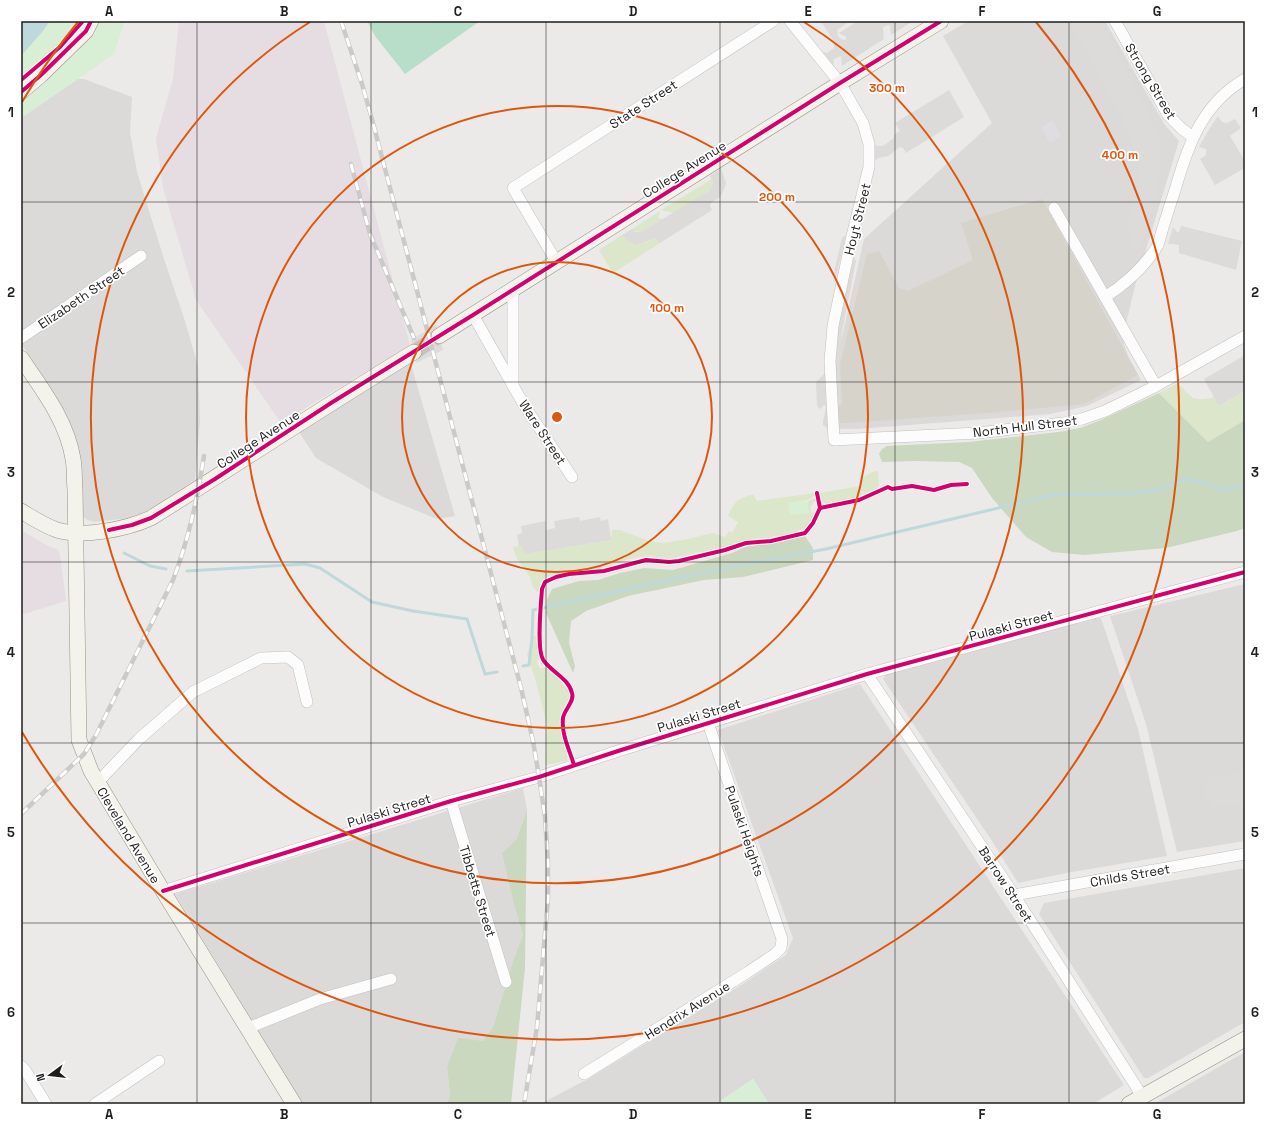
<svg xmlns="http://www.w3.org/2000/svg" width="1266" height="1125" viewBox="0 0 1266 1125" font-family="'Space Grotesk',sans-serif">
	<rect width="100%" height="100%" fill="#eceae8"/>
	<g fill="#dbdad9">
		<path d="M 968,21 L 1105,21 L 1165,125 L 1179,141 L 1135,286 L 1126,324 L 1124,345 L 1128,356 L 1141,380 L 1087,406 L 1050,414 L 858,429 L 828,429 L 823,425 L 823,421 L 864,239 L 992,123 L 943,36 Z"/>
		<path d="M 78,79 L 84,79 L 132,97 L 130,132 L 137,172 L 165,262 L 184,318 L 198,366 L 200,420 L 195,480 L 147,511 L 130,518 L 95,522 L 87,520 L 83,516 L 81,461 L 68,418 L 21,343 L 21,118 Z"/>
		<path d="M 410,361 L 455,516 L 437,519 L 383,497 L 316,458 L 299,432 Z"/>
		<path d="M 1245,584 L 1245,841 L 1177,852 L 1146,724 L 1110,616 Z"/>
		<path d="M 1092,618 L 1101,618 L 1138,729 L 1167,856 L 1066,873 L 1018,883 L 992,841 L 883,679 L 887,673 Z"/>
		<path d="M 860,684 L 1124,1085 L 1093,1104 L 769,1104 L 753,1079 L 716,1104 L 540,1104 L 588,1079 L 738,987 L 786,955 L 793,938 L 718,730 Z"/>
		<path d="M 523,788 L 527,810 L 516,840 L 515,908 L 523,935 L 513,961 L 493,1027 L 483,1041 L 447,1067 L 450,1095 L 447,1104 L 303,1104 L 175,894 Z"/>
		<path d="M 1245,868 L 1245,1022 L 1148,1078 L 1144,1078 L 1039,914 L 1044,903 Z"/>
		<path d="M 1245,1052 L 1245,1104 L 1154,1104 Z"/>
	</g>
	<g fill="#e5dde2">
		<path d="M 179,21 L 324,21 L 410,345 L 281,423 L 196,300 L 163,188 L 156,138 L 173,79 Z"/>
		<path d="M 21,530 L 48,546 L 57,549 L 60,554 L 66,601 L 21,615 Z"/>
	</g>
	<path fill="#d5d3ca" d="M 1042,199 L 1138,375 L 1084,404 L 1001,412 L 845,423 L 826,422 L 867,254 L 879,251 L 899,288 L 908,291 L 973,260 L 961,223 Z"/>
	<g fill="#dce6ca">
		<path d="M 712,179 L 713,183 L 709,191 L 674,213 L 661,210 Z"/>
		<path d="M 660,211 L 658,218 L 663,219 L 641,232 L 633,231 L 632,229 Z"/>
		<path d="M 622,235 L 628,241 L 646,242 L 655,238 L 660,243 L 613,273 L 599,250 Z"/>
		<path d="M 1176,384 C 1184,386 1188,398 1197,399 C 1202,400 1209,398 1214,397 L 1220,406 L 1245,391 L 1245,420 L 1208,442 L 1159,393 Z"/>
		<path d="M 876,471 L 878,471 L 879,487 L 854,499 L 826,504 L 821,501 L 820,493 L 860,486 L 860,479 L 872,472 Z"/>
		<path d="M 814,493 L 814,496 L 807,500 L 789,503 L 808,513 L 807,502 L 814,498 L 815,501 C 811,505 810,507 812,512 L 814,514 L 812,519 L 806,528 L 784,535 L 749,540 L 729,546 L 668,559 L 650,556 L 633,558 L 592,571 L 574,570 L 557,573 L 541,581 L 539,591 L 537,592 L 533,587 L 530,577 L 517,559 L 513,547 L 522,545 L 525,554 L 611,540 L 612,530 L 620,530 L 649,541 L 663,543 L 683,540 L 713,533 L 725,537 L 729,531 L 732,533 L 738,522 L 728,516 C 734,501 738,499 753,494 L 757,501 Z"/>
		<path d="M 534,636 L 538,636 L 539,655 L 537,663 L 540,668 L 547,668 L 560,680 L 570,693 L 570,698 L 565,705 L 560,717 L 560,729 L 567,751 L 567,761 L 545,765 L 547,725 L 535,678 L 527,654 Z"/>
	</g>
	<g fill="#cad8c0">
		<path d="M 1159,393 L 1208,442 L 1245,420 L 1245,528 L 1237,531 L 1166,548 L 1084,555 L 1052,552 L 1026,537 L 992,498 L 972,468 L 959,462 L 914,461 L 882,462 L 879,454 L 882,449 L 887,446 L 969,442 L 1059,432 L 1080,428 L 1101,420 Z"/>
		<path d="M 805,536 L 813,548 L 813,560 L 743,577 L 704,580 L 628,596 L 586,611 L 571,621 L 569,643 L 575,666 L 573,673 L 546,613 L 547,600 L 552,589 L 579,581 L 598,580 L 620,573 L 644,568 L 673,570 L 732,553 L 745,547 Z"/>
		<path d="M 527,810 L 525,968 L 511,1104 L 447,1104 L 450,1095 L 447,1067 L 458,1038 L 483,1041 L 493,1027 L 513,961 L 523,935 L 515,908 L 502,853 L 516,840 Z"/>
	</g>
	<g fill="#d8efd6">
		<path d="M 21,21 L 125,21 L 114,54 L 21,118 Z"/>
		<path d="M 806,500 L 809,513 L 790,515 L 788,503 Z"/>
		<path d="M 753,1079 L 769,1104 L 716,1104 Z"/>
	</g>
	<path fill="#b8deca" d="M 367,21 L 480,21 L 405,74 L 375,36 Z"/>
	<g fill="#dcdbda">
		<path d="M 821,21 L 846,21 L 847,23 L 837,30 L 838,36 L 841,39 L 844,40 L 846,40 L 846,37 L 839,33 L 858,21 L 913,21 L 891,35 L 890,26 L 889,25 L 885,26 L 883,28 L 884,39 L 842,66 L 841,56 L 834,59 L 833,66 L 823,52 L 827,53 L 834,48 L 834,42 Z"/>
		<path d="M 1069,21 L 1100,21 L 1148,111 L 1158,134 L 1161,145 L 1159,177 L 1153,205 L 1140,248 L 1132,245 L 1133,237 L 1125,233 L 1142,176 L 1135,153 L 1121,115 Z"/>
		<path d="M 949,90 L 964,117 L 906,153 L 903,148 L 900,147 L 888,156 L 878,158 L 874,162 L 873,143 L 877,146 L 883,146 L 894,138 L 894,135 L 900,131 L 895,123 Z"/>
		<path d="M 1218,116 L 1222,122 L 1227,123 L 1235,119 L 1241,128 L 1230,136 L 1245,161 L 1245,168 L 1215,185 L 1200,159 L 1206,155 L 1206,149 L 1199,147 L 1208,131 Z"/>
		<path d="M 721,168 L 726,183 L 725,187 L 720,197 L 711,203 L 710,206 L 712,210 L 660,243 L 655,238 L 636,245 L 628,241 L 622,235 L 632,229 L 635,232 L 641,232 L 709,191 L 713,183 L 710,176 Z"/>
		<path d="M 1181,226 L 1242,241 L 1236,270 L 1179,253 L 1179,245 L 1172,244 L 1168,244 L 1173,227 L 1177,232 L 1179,232 Z"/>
		<path d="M 846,235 L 836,277 L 834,272 L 842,238 Z"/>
		<path d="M 854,257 L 856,261 L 842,332 L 840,361 L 842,403 L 838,408 L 836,355 L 838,324 Z"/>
		<path d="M 1245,355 L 1245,391 L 1219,406 L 1204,379 Z"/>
		<path d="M 825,373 L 826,406 L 824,405 L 820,409 L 817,406 L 816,382 Z"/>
		<path d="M 579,517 L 580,521 L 600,517 L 601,521 L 608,519 L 611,540 L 525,554 L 522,546 L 519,546 L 517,535 L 522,533 L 521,526 L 546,521 L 546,530 L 555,528 L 554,521 Z"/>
		<path d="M 1245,772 L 1245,801 L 1211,807 L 1210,800 L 1206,799 L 1205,789 L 1207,787 L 1206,779 Z"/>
	</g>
	<path fill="#dedee2" d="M 1052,120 L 1061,136 L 1050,143 L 1041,128 Z"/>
	<path fill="#bed8dc" d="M 21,21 L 50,21 L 42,32 L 21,56 Z"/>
	<path fill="#dcdcdb" d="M 436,325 L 443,350 L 416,363 L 411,340 Z"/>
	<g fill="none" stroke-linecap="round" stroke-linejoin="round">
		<g stroke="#bed8dc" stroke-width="3">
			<path d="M 124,553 L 150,566 L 166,569"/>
			<path d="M 187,571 L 305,564 L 320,568 L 372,602 L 413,611 L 467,619 L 485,674 L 497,672"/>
			<path d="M 523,666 L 529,665 L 532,638 L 533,610 L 720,569 L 826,549 L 1053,495 L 1135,493 L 1161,489 L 1184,479 L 1203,482 L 1221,490 L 1245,485"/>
		</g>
		<path stroke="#c3c1c0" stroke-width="15" stroke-dasharray="15 8" stroke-linecap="butt" d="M 414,352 L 439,336"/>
		<defs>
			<g id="street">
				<path d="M 790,21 L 840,83 L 863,123 L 869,144 L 869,167 L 852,236 L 833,326 L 830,361 L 834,440 L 978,433 L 1063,423 L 1082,419 L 1105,411 L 1156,386 L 1245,336"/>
				<path d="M 1115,21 L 1168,115 L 1182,129 L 1193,137"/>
				<path d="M 1054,208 L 1156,386"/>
				<path d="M 556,261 L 513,188 L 773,21"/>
				<path d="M 513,289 L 513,386"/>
				<path d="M 1105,297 C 1127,283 1144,268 1158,245 C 1163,227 1169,208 1175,190 C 1188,145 1202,104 1245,79"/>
				<path d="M 473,315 L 524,405 L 572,477"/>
				<path d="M 21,338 L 141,256"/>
				<path d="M 867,674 L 1014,895 L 1137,1088 L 1142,1097"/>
				<path d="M 98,782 L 139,739 L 193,692 L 261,658 L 288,657 L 298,665 L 307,702"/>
				<path d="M 451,801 L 506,982"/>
				<path d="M 163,891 L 451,801 L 539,777 L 618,751 L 867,674 L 1245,572"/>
				<path d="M 1014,895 L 1245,854"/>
				<path d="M 248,1028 L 320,999 L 391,979"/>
				<path d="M 21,1066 L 25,1070 L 46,1104"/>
				<path d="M 584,1074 L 748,972 L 775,954 L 781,948 L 782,939 L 708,723"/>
				<path d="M 95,1104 L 159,1061"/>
			</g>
			<g id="secondary">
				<path d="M 21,92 L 41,75 L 86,31 L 91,21"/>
				<path d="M 439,336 L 840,83 L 941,21"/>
				<path d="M 21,358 C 42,389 67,421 73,459 C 75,469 74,480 75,490 L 79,740 L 91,771 L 163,891 L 294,1104"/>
				<path d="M 21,511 C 33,518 43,525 57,530 C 83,538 127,529 151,518 C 239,463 325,406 414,352"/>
				<path d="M 1129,1104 L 1245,1039"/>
			</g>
		</defs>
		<use href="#street" stroke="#c2c1c0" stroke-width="12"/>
		<use href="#secondary" stroke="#949482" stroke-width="16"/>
		<use href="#street" stroke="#fcfcfc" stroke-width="11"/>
		<use href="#secondary" stroke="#f3f2eb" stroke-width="15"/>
		<defs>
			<g id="rail">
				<path d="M 341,21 L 362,84 L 373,123 L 521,688 L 533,741 L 539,777 L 545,817 L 548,863 L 548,899 L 537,1027 L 524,1104"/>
				<path d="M 351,164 L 370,234 L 414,338"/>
				<path d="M 21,814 L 84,754 L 96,735 L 173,580 C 189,538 197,500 204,456"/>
			</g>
		</defs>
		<use href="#rail" stroke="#cacac9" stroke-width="4.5"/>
		<use href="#rail" stroke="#fff" stroke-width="3" stroke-dasharray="9" stroke-linecap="butt"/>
		<defs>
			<g id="cycleway">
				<path d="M 21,80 L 60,47 L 83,21"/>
				<path d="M 21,92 L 41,75 L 86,31 L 91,21"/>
				<path d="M 820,508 L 859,500 L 888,487 L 892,489 L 912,486 L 934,490 L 951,485 L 967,484"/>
				<path d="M 109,530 L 132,525 L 151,518 L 215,479 L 331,403 L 473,315 L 840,83 L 941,21"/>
				<path d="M 574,765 C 570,751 561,734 563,718 C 564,710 575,701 572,693 C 569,679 552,672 544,661 C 536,652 541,603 542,589 L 545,582 L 556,577 L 569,574 L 604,571 L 646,560 L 669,562 L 679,561 L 725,550 L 746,543 L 771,541 L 805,533 L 813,523 L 820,508 L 817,493"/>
				<path d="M 163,891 L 451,801 L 539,777 L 618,751 L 867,674 L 1245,572"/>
			</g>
		</defs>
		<use href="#cycleway" stroke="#fff" stroke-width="6"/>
		<use href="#cycleway" stroke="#d6006c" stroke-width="4"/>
	</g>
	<path fill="none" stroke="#1e1e1e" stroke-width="1" stroke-opacity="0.55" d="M 197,21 L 197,1104M 371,21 L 371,1104M 546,21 L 546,1104M 720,21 L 720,1104M 895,21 L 895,1104M 1069,21 L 1069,1104M 21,202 L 1245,202M 21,382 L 1245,382M 21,562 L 1245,562M 21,743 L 1245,743M 21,923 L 1245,923"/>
	<g fill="none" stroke="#de560d" stroke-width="2">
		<circle cx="557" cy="417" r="155"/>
		<circle cx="557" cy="417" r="311"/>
		<path d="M804 22A466 466 0 1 1 310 22"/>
		<path d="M22 102A621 621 0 0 1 78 22M1036 22A621 621 0 1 1 22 732"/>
	</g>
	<g text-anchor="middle" stroke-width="3.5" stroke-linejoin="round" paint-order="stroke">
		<g font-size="13" fill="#1e1e1e" stroke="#fff">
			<text transform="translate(1151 81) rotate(59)" y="5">Strong Street</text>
			<text transform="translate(643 104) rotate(-33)" y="5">State Street</text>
			<text transform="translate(684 169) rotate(-32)" y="5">College Avenue</text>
			<text transform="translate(857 219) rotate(-76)" y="5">Hoyt Street</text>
			<text transform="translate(81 297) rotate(-34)" y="5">Elizabeth Street</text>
			<text transform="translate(1025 426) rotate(-7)" y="5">North Hull Street</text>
			<text transform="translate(543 432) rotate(57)" y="5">Ware Street</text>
			<text transform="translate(258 439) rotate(-33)" y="5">College Avenue</text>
			<text transform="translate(1011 625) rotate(-15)" y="5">Pulaski Street</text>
			<text transform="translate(699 715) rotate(-17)" y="5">Pulaski Street</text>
			<text transform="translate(389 810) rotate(-17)" y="5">Pulaski Street</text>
			<text transform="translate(745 831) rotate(71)" y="5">Pulaski Heights</text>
			<text transform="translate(129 835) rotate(59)" y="5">Cleveland Avenue</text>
			<text transform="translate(1130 875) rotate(-10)" y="5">Childs Street</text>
			<text transform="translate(1006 884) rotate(57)" y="5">Barrow Street</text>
			<text transform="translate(478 891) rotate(73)" y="5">Tibbetts Street</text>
			<text transform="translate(687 1010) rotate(-32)" y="5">Hendrix Avenue</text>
		</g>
	</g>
	<circle cx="557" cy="417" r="6" fill="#de560d" stroke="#fff" stroke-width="2"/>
	<g font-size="12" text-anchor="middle" font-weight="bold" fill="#de560d" stroke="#fff" stroke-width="3.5" stroke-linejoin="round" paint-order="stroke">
		<text x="887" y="92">300 m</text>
		<text x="1120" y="159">400 m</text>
		<text x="777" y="201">200 m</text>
		<text x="667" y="312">100 m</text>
	</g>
	<rect width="1266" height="1125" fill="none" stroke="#ffffff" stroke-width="44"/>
	<g transform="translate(50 1075) rotate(255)" stroke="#ffffff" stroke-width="3" paint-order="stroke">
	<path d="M0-3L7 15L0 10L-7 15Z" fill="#1e1e1e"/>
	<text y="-6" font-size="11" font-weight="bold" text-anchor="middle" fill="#1e1e1e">N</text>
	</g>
	<rect x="22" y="22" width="1222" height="1081" fill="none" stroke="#1e1e1e" stroke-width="1.5"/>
	<g font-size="13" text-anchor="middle" font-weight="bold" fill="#1e1e1e">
		<text x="109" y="16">A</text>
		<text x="284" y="16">B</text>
		<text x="458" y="16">C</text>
		<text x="633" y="16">D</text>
		<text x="808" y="16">E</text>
		<text x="982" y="16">F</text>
		<text x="1157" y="16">G</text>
		<text x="11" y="117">1</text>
		<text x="1255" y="117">1</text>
		<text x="11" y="297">2</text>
		<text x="1255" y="297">2</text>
		<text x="11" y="477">3</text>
		<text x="1255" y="477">3</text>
		<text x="11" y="657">4</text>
		<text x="1255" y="657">4</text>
		<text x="11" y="837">5</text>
		<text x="1255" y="837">5</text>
		<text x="11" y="1017">6</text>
		<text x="1255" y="1017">6</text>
		<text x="109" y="1119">A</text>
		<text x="284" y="1119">B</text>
		<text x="458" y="1119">C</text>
		<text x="633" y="1119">D</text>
		<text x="808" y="1119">E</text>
		<text x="982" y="1119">F</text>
		<text x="1157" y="1119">G</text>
	</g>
</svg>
